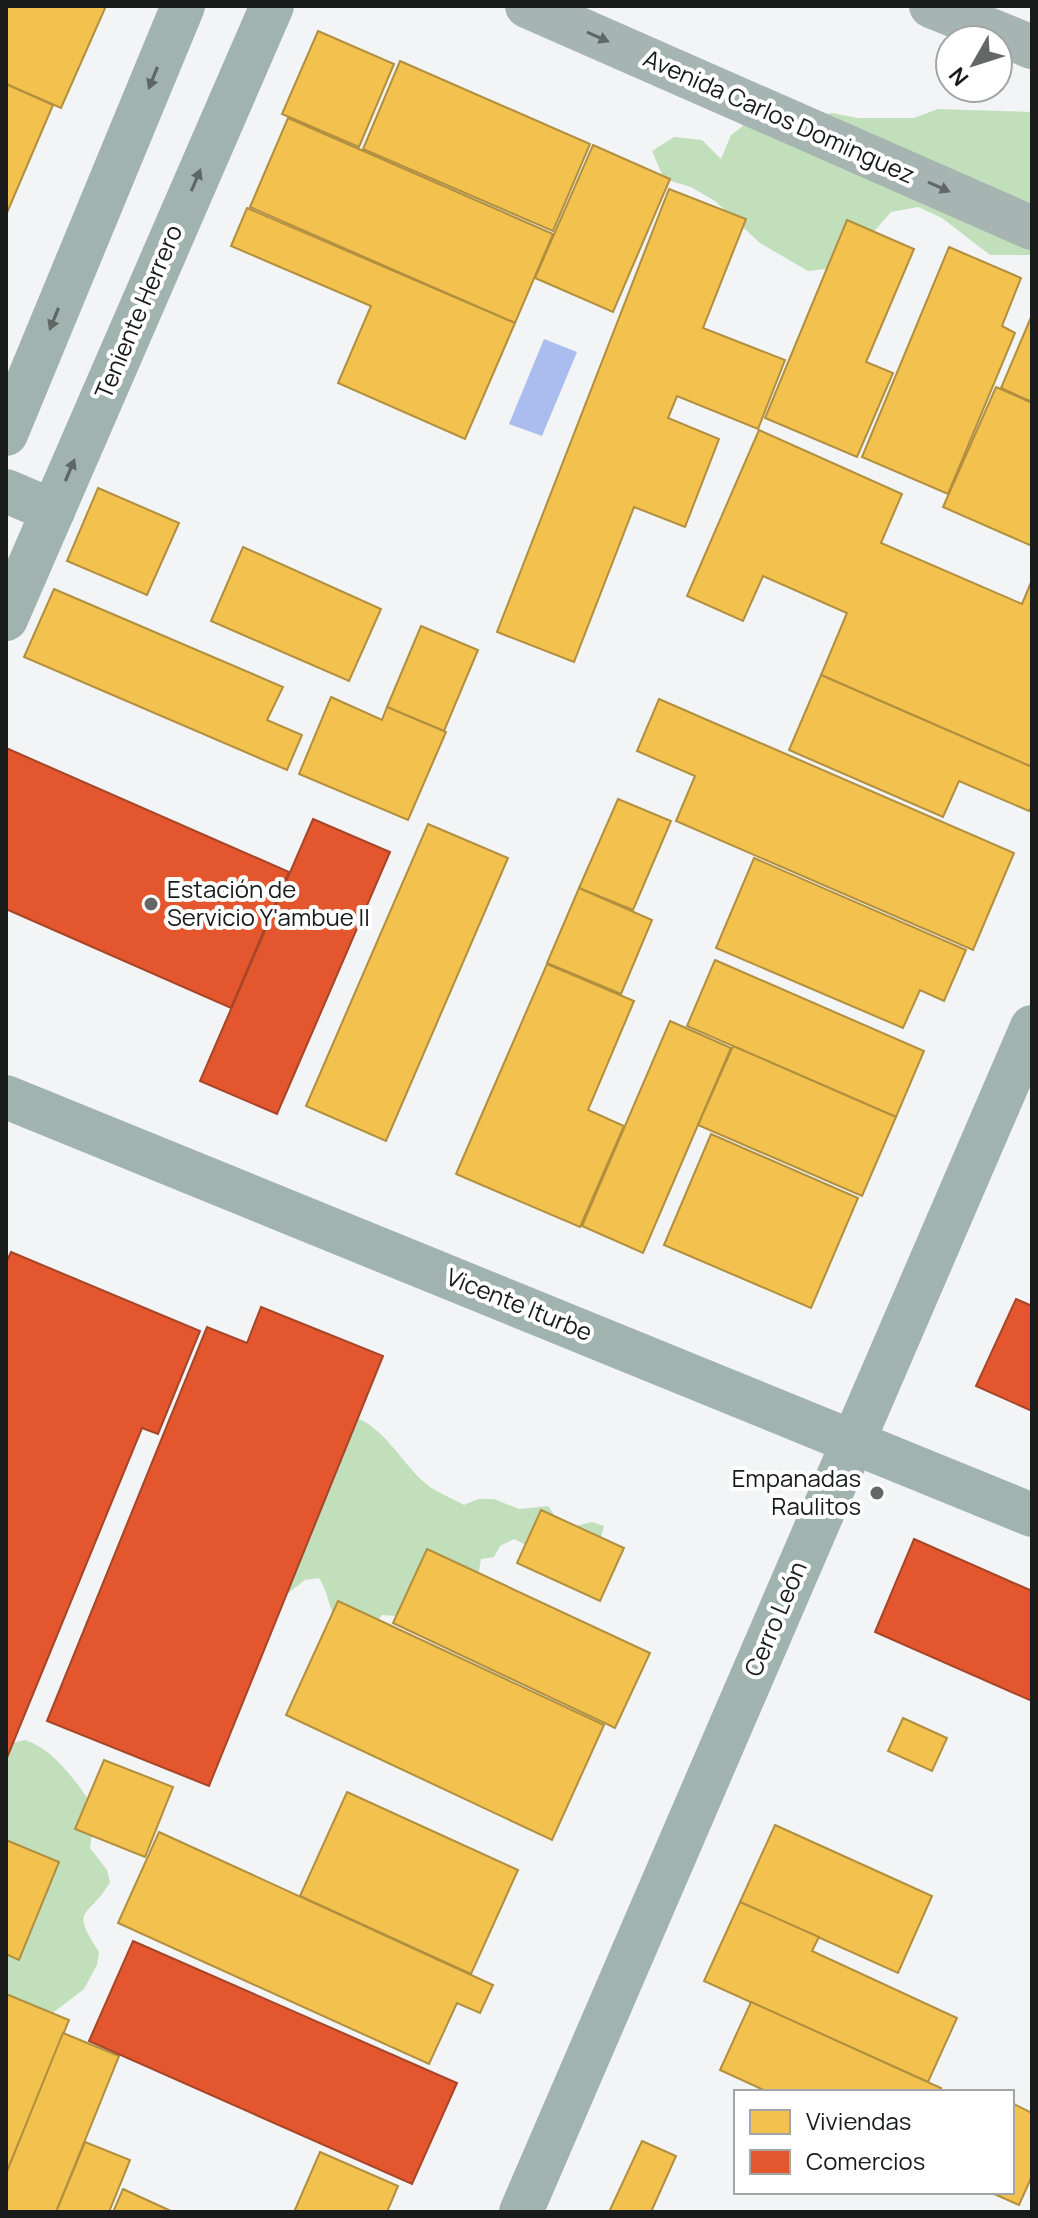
<svg xmlns="http://www.w3.org/2000/svg" width="1038" height="2218" viewBox="0 0 1038 2218" font-family="Manrope,sans-serif">
	<rect width="100%" height="100%" fill="#f2f4f5"/>
	<g fill="#c0dfba">
		<path d="M 938,109 L 1032,112 L 1032,255 L 990,255 L 942,218 L 918,207 L 891,212 L 856,252 L 835,268 L 808,271 L 760,243 L 715,201 L 691,187 L 664,179 L 652,151 L 674,137 L 702,140 L 721,159 L 731,135 L 752,119 L 778,124 L 832,113 L 858,118 L 914,118 Z"/>
		<path d="M 350,1415 C 384,1426 400,1461 425,1483 C 435,1492 452,1498 464,1505 L 479,1499 L 494,1499 L 519,1509 L 548,1506 L 564,1529 L 592,1522 L 604,1526 L 600,1541 L 538,1551 L 514,1539 L 500,1546 L 494,1557 L 481,1559 L 476,1587 L 430,1592 L 396,1616 L 382,1615 L 373,1626 L 334,1616 C 328,1603 327,1590 319,1578 L 305,1580 L 273,1605 Z"/>
		<path d="M 25,1740 C 55,1750 77,1783 95,1809 L 90,1848 L 107,1870 L 110,1882 C 88,1920 69,1906 99,1952 L 97,1965 L 84,1989 L 50,2015 L 6,2017 L 6,1744 Z"/>
	</g>
	<path fill="#abbcef" d="M 544,339 L 577,352 L 542,436 L 509,424 Z"/>
	<g fill="#f2c14e" stroke="#b18f3f" stroke-width="2">
		<path d="M 6,6 L 106,6 L 61,108 L 6,84 Z"/>
		<path d="M 318,31 L 394,64 L 359,147 L 282,114 Z"/>
		<path d="M 400,61 L 590,144 L 553,231 L 363,149 Z"/>
		<path d="M 6,84 L 53,105 L 6,215 Z"/>
		<path d="M 288,118 L 553,234 L 515,323 L 250,207 Z"/>
		<path d="M 593,145 L 670,179 L 613,312 L 535,278 Z"/>
		<path d="M 669,189 L 746,219 L 703,328 L 785,360 L 758,429 L 677,396 L 668,418 L 719,439 L 685,527 L 634,507 L 574,662 L 497,632 Z"/>
		<path d="M 247,208 L 515,323 L 465,439 L 338,383 L 371,306 L 231,246 Z"/>
		<path d="M 847,220 L 914,249 L 866,362 L 893,373 L 857,457 L 765,418 Z"/>
		<path d="M 949,247 L 1021,278 L 1002,326 L 1015,333 L 948,494 L 862,457 Z"/>
		<path d="M 1032,315 L 1032,402 L 1001,388 Z"/>
		<path d="M 996,387 L 1032,403 L 1032,546 L 943,507 Z"/>
		<path d="M 759,430 L 902,494 L 881,543 L 1022,604 L 1032,580 L 1032,767 L 821,675 L 847,613 L 763,576 L 743,621 L 687,596 Z"/>
		<path d="M 98,488 L 179,523 L 147,595 L 67,561 Z"/>
		<path d="M 243,547 L 381,609 L 349,681 L 211,621 Z"/>
		<path d="M 54,589 L 283,687 L 267,720 L 302,735 L 287,770 L 24,657 Z"/>
		<path d="M 421,626 L 478,650 L 444,731 L 387,707 Z"/>
		<path d="M 821,675 L 1032,767 L 1032,805 L 1029,811 L 959,781 L 943,817 L 789,750 Z"/>
		<path d="M 331,697 L 382,720 L 387,707 L 446,732 L 408,820 L 299,774 Z"/>
		<path d="M 659,699 L 1014,853 L 973,950 L 676,821 L 695,776 L 637,751 Z"/>
		<path d="M 618,799 L 671,821 L 633,910 L 579,888 Z"/>
		<path d="M 428,824 L 508,858 L 386,1141 L 306,1106 Z"/>
		<path d="M 754,858 L 966,950 L 944,1001 L 920,990 L 903,1028 L 716,948 Z"/>
		<path d="M 579,888 L 652,920 L 621,994 L 547,963 Z"/>
		<path d="M 715,960 L 924,1051 L 896,1117 L 687,1026 Z"/>
		<path d="M 547,964 L 634,1001 L 588,1110 L 624,1126 L 580,1227 L 456,1174 Z"/>
		<path d="M 670,1021 L 731,1048 L 643,1253 L 582,1226 Z"/>
		<path d="M 733,1046 L 896,1117 L 862,1196 L 698,1125 Z"/>
		<path d="M 711,1134 L 858,1198 L 811,1308 L 664,1245 Z"/>
		<path d="M 541,1510 L 624,1548 L 600,1601 L 517,1563 Z"/>
		<path d="M 427,1549 L 650,1653 L 615,1728 L 393,1623 Z"/>
		<path d="M 338,1601 L 604,1725 L 552,1840 L 286,1715 Z"/>
		<path d="M 903,1718 L 947,1738 L 932,1771 L 888,1751 Z"/>
		<path d="M 104,1760 L 173,1787 L 145,1857 L 75,1829 Z"/>
		<path d="M 347,1792 L 518,1870 L 471,1974 L 300,1896 Z"/>
		<path d="M 775,1825 L 932,1896 L 898,1973 L 740,1902 Z"/>
		<path d="M 159,1832 L 493,1985 L 480,2013 L 457,2003 L 429,2064 L 118,1923 Z"/>
		<path d="M 6,1840 L 59,1862 L 19,1960 L 6,1954 Z"/>
		<path d="M 740,1902 L 819,1937 L 812,1951 L 957,2018 L 928,2082 L 704,1981 Z"/>
		<path d="M 6,1994 L 69,2020 L 6,2174 Z"/>
		<path d="M 751,2002 L 941,2088 L 940,2092 L 768,2092 L 720,2070 Z"/>
		<path d="M 63,2033 L 119,2056 L 56,2212 L 6,2212 L 6,2174 Z"/>
		<path d="M 1012,2103 L 1032,2113 L 1032,2176 L 1019,2205 L 990,2192 L 1012,2192 Z"/>
		<path d="M 642,2141 L 676,2156 L 651,2212 L 609,2212 Z"/>
		<path d="M 85,2142 L 130,2160 L 109,2212 L 56,2212 Z"/>
		<path d="M 320,2152 L 398,2186 L 387,2212 L 294,2212 Z"/>
		<path d="M 123,2189 L 173,2212 L 113,2212 Z"/>
	</g>
	<g fill="#e4572e" stroke="#a74528" stroke-width="2">
		<path d="M 6,748 L 289,872 L 231,1008 L 6,909 Z"/>
		<path d="M 313,819 L 390,852 L 277,1114 L 200,1081 Z"/>
		<path d="M 11,1252 L 200,1331 L 158,1434 L 142,1428 L 6,1760 L 6,1263 Z"/>
		<path d="M 1016,1299 L 1032,1306 L 1032,1411 L 976,1386 Z"/>
		<path d="M 261,1307 L 383,1356 L 209,1786 L 47,1721 L 207,1327 L 247,1343 Z"/>
		<path d="M 914,1539 L 1032,1591 L 1032,1701 L 875,1632 Z"/>
		<path d="M 133,1941 L 457,2083 L 412,2184 L 89,2041 Z"/>
	</g>
	<g fill="none" stroke-linecap="round" stroke-linejoin="round">
		<g stroke="#a1b3ae" stroke-width="44">
			<path d="M 6,434 L 183,6"/>
			<path d="M 6,491 L 53,511"/>
			<path d="M 6,619 L 272,6"/>
			<path d="M 6,1097 L 1032,1515"/>
			<path d="M 521,2212 L 1032,1027"/>
		</g>
		<g stroke="#a6b4b2" stroke-width="44">
			<path d="M 527,6 L 1032,228"/>
			<path d="M 931,6 L 1032,47"/>
		</g>
	</g>
	<defs><path id="oneway-solid" d="M-6-.8H1V-3.2L6.5 0L1 3.2V.8H-6Z" transform="scale(2)"/></defs>
	<g fill="#606866">
		<use href="#oneway-solid" transform="translate(598 37) rotate(24)"/>
		<use href="#oneway-solid" transform="translate(939 187) rotate(24)"/>
	</g>
	<g fill="#5d6764">
		<use href="#oneway-solid" transform="translate(153 78) rotate(112)"/>
		<use href="#oneway-solid" transform="translate(196 180) rotate(-67)"/>
		<use href="#oneway-solid" transform="translate(54 319) rotate(112)"/>
		<use href="#oneway-solid" transform="translate(70 470) rotate(-67)"/>
	</g>
	<g fill="#656767" stroke="#fff" stroke-width="3">
		<circle cx="151" cy="904" r="8"/>
		<circle cx="877" cy="1493" r="8"/>
	</g>
	<g text-anchor="middle" stroke-width="8" stroke-linejoin="round" paint-order="stroke">
		<g font-size="24" fill="#191b1b" stroke="#fff">
			<text transform="translate(779 117) rotate(24)" y="8">Avenida Carlos Dominguez</text>
			<text transform="translate(139 312) rotate(-67)" y="8">Teniente Herrero</text>
			<text transform="translate(519 1305) rotate(22)" y="8">Vicente Iturbe</text>
			<text transform="translate(776 1619) rotate(-67)" y="8">Cerro León</text>
		</g>
		<g font-size="24" fill="#191b1b" stroke="#fff" text-anchor="start">
			<text x="167" y="898">Estación de<tspan x="167" dy="28">Servicio Y'ambue II</tspan></text>
			<text x="861" y="1487" text-anchor="end">Empanadas<tspan x="861" dy="28">Raulitos</tspan></text>
		</g>
	</g>
	<rect width="1038" height="2218" fill="none" stroke="#191b1b" stroke-width="16"/>
	<rect x="734" y="2090" width="280" height="104" fill="#ffffff" stroke="#a3a4a4" stroke-width="2"/>
	<rect x="750" y="2110" width="40" height="24" fill="#f2c14e" stroke="#a3a4a4" stroke-width="2"/>
	<text x="806" y="2130" font-size="24" fill="#191b1b">Viviendas</text>
	<rect x="750" y="2150" width="40" height="24" fill="#e4572e" stroke="#a3a4a4" stroke-width="2"/>
	<text x="806" y="2170" font-size="24" fill="#191b1b">Comercios</text>
	<g transform="translate(974 64) rotate(231)"><circle r="38" fill="#ffffff" stroke="#a3a4a4" stroke-width="2"/>
	<path d="M0-6L14 30L0 20L-14 30Z" fill="#656767"/>
	<text y="-12" font-size="22" font-weight="bold" text-anchor="middle" fill="#191b1b">N</text>
	</g>
</svg>
